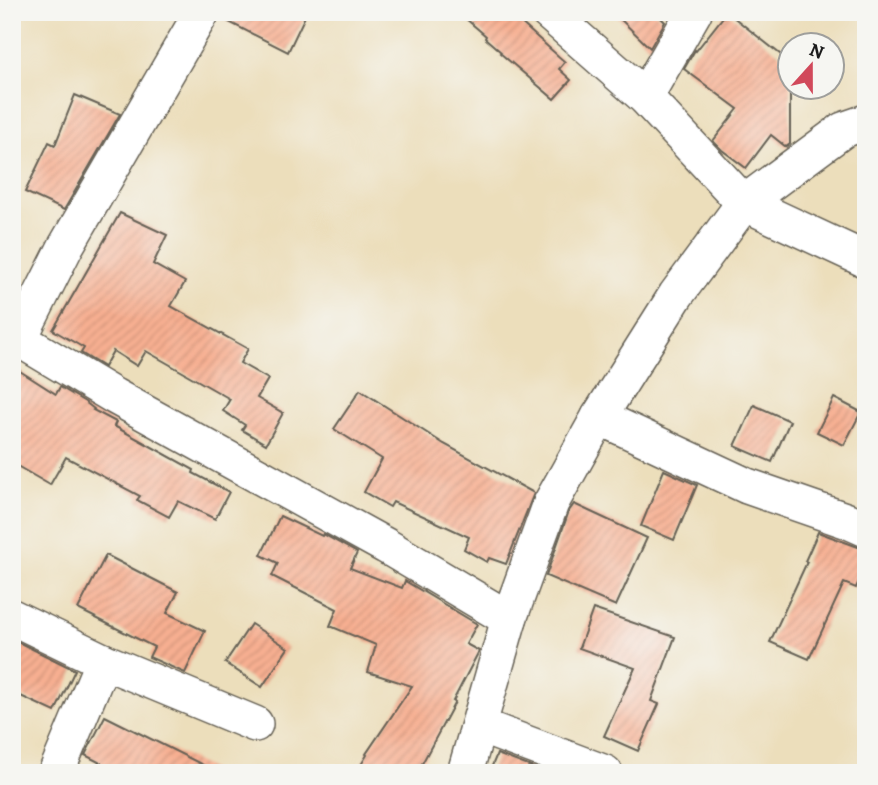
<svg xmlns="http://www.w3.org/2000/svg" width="878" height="785" viewBox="0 0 878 785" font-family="Alegreya,serif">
	<defs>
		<pattern id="building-hatch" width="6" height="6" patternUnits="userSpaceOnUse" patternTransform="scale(1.75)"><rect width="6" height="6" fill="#f7af91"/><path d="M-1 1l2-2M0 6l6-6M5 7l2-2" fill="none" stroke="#d3967c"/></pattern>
	</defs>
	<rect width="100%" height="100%" fill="#f6f6f2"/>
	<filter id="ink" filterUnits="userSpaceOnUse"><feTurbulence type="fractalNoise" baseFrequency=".0143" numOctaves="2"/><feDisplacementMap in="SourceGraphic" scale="14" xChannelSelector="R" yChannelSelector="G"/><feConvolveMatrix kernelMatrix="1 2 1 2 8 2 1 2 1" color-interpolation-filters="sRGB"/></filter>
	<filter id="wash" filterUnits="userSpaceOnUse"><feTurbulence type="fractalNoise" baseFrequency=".00686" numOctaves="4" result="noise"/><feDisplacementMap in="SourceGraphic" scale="28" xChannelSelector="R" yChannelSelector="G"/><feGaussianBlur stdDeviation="1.57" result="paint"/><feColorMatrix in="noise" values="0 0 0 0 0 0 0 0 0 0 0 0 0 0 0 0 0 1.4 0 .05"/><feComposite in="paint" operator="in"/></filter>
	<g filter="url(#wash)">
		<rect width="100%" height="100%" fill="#ecdebb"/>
		<g id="blocks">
			<g fill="url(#building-hatch)">
				<path d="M 222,12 L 307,12 L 288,52 L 221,18 Z"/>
				<path d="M 458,12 L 509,12 L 565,62 L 559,69 L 571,80 L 554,99 L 500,53 L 501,52 L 485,38 L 486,36 Z"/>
				<path d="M 613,12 L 655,12 L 665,22 L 650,48 Z"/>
				<path d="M 727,12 L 790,62 L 790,144 L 786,147 L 771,135 L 746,168 L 722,150 L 713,141 L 738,109 L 684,69 L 695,50 L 696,51 Z"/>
				<path d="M 75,95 L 120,114 L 64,210 L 25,192 L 49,142 L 55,145 Z"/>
				<path d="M 120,213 L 167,235 L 153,264 L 185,282 L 171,306 L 248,349 L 240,363 L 268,379 L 257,398 L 283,413 L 266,444 L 242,430 L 245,425 L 223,411 L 230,399 L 146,351 L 137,366 L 113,351 L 104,367 L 81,353 L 84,348 L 53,330 Z"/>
				<path d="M 12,366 L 56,394 L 60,387 L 85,402 L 94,409 L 93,410 L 116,422 L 114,426 L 194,470 L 193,473 L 229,492 L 215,519 L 178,501 L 169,517 L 137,500 L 140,496 L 66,457 L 50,485 L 12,463 Z"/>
				<path d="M 360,390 L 444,444 L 534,493 L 506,564 L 489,558 L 487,562 L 464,549 L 469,537 L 393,502 L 390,507 L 364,492 L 382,459 L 334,429 Z"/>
				<path d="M 834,398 L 861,412 L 844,445 L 817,432 Z"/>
				<path d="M 754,405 L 790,421 L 772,462 L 735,446 Z"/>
				<path d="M 664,470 L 697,485 L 674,540 L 641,526 Z"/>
				<path d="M 574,504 L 647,538 L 616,606 L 546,576 L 569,511 Z"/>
				<path d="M 280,516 L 322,536 L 323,534 L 357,553 L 350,568 L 402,588 L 405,581 L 477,624 L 466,644 L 479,651 L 478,653 L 453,701 L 455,702 L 417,773 L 356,773 L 367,755 L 366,754 L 412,686 L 368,672 L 376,645 L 330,626 L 337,609 L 272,576 L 278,563 L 261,555 Z"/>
				<path d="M 818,532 L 858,547 L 866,549 L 866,565 L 856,588 L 844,583 L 809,659 L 770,642 L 807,562 L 805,561 Z"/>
				<path d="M 106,555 L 178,592 L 167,613 L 205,631 L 185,673 L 149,657 L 154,647 L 78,609 Z"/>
				<path d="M 593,609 L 675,637 L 651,701 L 659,704 L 638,751 L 604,736 L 635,668 L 579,648 Z"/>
				<path d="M 251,624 L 288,648 L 262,687 L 225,663 Z"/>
				<path d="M 12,639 L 75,670 L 55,712 L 12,692 Z"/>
				<path d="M 105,716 L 219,773 L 120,773 L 85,755 Z"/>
				<path d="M 497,754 L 547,773 L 489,773 Z"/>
			</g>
		</g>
	</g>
	<g filter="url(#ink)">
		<use href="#blocks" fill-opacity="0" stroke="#656054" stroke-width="2"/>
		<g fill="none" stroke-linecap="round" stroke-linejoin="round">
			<defs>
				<g id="minor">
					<path d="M 202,12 L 66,246 L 19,339 L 114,396 L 386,546 L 509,619"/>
					<path d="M 548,12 L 645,97 L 744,203 L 866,260"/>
					<path d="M 645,97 L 694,12"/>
					<path d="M 599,417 L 747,486 L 848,521 L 866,529"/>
					<path d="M 12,617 L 103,661 L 255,724"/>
					<path d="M 480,726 L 605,773"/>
					<path d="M 56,773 L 103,661"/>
					<path d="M 465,773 L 509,619 L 551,503 L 599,417 L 676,295 L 744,203 L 843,130 L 866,122"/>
				</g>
			</defs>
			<use href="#minor" stroke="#656054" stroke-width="38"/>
			<use href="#minor" stroke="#fff" stroke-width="35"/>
		</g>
	</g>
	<rect width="878" height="785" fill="none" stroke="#f6f6f2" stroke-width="42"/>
	<g transform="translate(811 66) rotate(21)"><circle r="33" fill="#f6f6f2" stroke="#9f9f9c" stroke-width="2"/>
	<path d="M0-5L12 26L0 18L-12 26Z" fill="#d1495b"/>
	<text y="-10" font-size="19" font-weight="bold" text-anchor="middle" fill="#1c1c1c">N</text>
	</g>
</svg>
